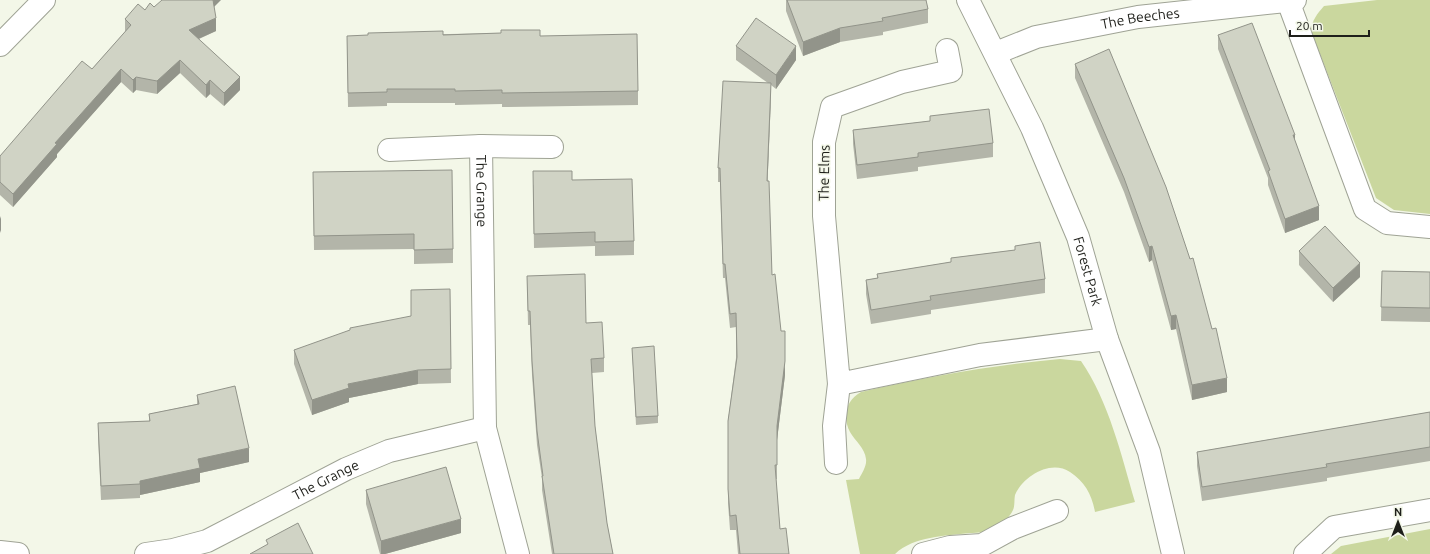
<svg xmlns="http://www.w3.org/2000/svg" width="1430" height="554" viewBox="0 0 1430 554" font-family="Ubuntu,sans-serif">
	<rect width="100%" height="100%" fill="#f3f7e8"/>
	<g fill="#cad79e">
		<path d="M 1377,0 L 1430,0 L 1430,214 L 1394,210 L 1376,198 L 1311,31 C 1312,20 1317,14 1324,6 Z"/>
		<path d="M 1060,359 L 1081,361 C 1109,402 1121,454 1135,502 L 1095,512 C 1092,495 1085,482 1070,472 C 1051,459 1023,476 1015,495 C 1014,500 1015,506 1013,510 C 1010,517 1000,526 993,529 C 987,532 977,533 970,533 C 945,536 914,536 895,554 L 860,554 L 846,480 L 859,479 C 862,473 867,466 866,459 C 865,448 855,441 850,432 C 842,417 846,400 861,392 C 926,377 993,365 1060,359 Z"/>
		<path d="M 1430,529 L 1430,554 L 1331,554 L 1341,546 Z"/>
	</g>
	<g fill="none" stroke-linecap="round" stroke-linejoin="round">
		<defs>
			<g id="minor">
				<path id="s1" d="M 968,0 L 1032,128 L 1078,237 L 1107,339 L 1149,452 L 1173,554"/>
				<path d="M 1288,1 L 1365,209 L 1387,223 L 1430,227"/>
				<path d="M 947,50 L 951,71 L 902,82 L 832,107 L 824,142 L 824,216 L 839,384 L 980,355 L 1107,339"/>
				<path id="s2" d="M 996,53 L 1036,37 L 1138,17 L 1295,0"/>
				<path id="s3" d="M 481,146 L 485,428 L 518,554"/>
				<path d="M 389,150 L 481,146 L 552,147"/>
				<path d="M 836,463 L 834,426 L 839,384"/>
				<path d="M 0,552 L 18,554"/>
				<path id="s4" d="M 146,554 L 173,550 L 207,541 L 346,469 L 389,451 L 485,428"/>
				<path d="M 923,554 L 950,547 L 982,545 L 1013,528 L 1057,511"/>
				<path d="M 1305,554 L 1334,527 L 1430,510"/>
			</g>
			<path id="tertiary" d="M 0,45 L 44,0"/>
		</defs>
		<use href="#minor" stroke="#9fa395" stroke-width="24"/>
		<use href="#tertiary" stroke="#9fa395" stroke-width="24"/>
		<use href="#minor" stroke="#fff" stroke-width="22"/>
		<use href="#tertiary" stroke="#fff" stroke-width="22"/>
	</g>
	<g fill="#b3b5a9">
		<path d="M 786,0 L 926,0 L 928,9 L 928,23 L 883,32 L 883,35 L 840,42 L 803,56 L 786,11 Z"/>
		<path d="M 214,7 L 216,31 L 199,39 L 240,90 L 224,106 L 210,94 L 206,98 L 180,73 L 157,94 L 136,90 L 133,93 L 121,82 L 57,154 L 57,157 L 13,207 L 0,195 L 0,156 L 92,69 L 125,32 L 125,19 L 145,10 Z"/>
		<path d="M 501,33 L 540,36 L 638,91 L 638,105 L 502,107 L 502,104 L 455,105 L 455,103 L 387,103 L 387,106 L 348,107 L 347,36 Z"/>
		<path d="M 1218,35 L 1295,141 L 1319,220 L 1285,233 L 1268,185 L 1268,178 L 1218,49 Z"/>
		<path d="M 736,46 L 796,60 L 776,89 L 771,85 L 767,181 L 772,275 L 785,375 L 777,440 L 777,479 L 776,479 L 780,529 L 789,554 L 738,554 L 736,530 L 730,530 L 728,503 L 728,421 L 736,358 L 736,327 L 730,328 L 725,278 L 723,278 L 720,182 L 718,182 L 718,168 L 768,83 L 736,60 Z"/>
		<path d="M 1075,64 L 1190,259 L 1227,392 L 1192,400 L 1176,329 L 1171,330 L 1152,260 L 1149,262 L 1124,192 L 1075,78 Z"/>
		<path d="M 930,116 L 993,143 L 993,157 L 918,167 L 918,171 L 857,179 L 853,144 L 853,130 L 930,121 Z"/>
		<path d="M 313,172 L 453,249 L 453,263 L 414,264 L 414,249 L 314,250 Z"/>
		<path d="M 572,180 L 634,241 L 634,255 L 595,256 L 595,246 L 534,248 L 533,185 Z"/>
		<path d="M 1015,246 L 1045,279 L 1045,293 L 931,310 L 931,314 L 871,324 L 866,294 L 866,280 L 877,278 L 877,274 L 951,262 L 951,258 L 1015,250 Z"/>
		<path d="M 1299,251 L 1360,277 L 1333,302 L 1299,265 Z"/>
		<path d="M 1382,271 L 1430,272 L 1430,322 L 1381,321 Z"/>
		<path d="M 527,276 L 586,323 L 604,358 L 604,372 L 592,373 L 595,426 L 607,523 L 613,554 L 552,554 L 542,490 L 542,478 L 537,445 L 532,375 L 530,325 L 528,325 Z"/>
		<path d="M 450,289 L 451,383 L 418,384 L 349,398 L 349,402 L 312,415 L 294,364 L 294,350 L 411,316 Z"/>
		<path d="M 632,348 L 658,416 L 658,423 L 636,425 Z"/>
		<path d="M 197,395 L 249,462 L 200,473 L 200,482 L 140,495 L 140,498 L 101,500 L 98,437 L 98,423 L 149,421 L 149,414 L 197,404 Z"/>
		<path d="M 1430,412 L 1430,461 L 1327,478 L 1327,481 L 1202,501 L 1197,466 L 1197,452 Z"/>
		<path d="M 366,490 L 461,533 L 385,554 L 380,554 L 366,504 Z"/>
	</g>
	<g fill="#92948a">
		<path d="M 213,0 L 221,0 L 213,8 Z"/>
		<path d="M 216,18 L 216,31 L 189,43 L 189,30 Z"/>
		<path d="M 840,28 L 840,42 L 803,56 L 803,42 Z"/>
		<path d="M 796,46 L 796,60 L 776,89 L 776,75 Z"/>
		<path d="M 180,60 L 180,73 L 157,94 L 157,81 Z"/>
		<path d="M 121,69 L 121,82 L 57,154 L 57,157 L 13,207 L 13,194 L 55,143 Z"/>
		<path d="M 136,77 L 136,90 L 133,93 L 133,80 Z"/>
		<path d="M 240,77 L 240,90 L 224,106 L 224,93 Z"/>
		<path d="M 210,80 L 210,94 L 206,98 L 206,85 Z"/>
		<path d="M 771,83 L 771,97 L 767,195 L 767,181 Z"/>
		<path d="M 1293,135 L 1295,135 L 1295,149 Z"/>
		<path d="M 1319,206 L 1319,220 L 1285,233 L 1285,219 Z"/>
		<path d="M 1,216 L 1,230 L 0,233 L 0,219 Z"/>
		<path d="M 1152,246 L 1152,260 L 1149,262 L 1149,247 Z"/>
		<path d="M 1360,263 L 1360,277 L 1333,302 L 1333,288 Z"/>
		<path d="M 1176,315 L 1176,329 L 1171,330 L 1171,316 Z"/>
		<path d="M 785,361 L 785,375 L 777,440 L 777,426 Z"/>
		<path d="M 418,370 L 418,384 L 349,398 L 349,402 L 312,415 L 312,400 L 348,384 Z"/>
		<path d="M 1227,378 L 1227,392 L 1192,400 L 1192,385 Z"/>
		<path d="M 249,448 L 249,462 L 200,473 L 200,482 L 140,495 L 140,481 L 198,459 Z"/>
		<path d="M 461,519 L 461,533 L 385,554 L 381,554 L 381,541 Z"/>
	</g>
	<g fill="#d0d3c5" stroke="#92948a">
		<path d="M 162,0 L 213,0 L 216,18 L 189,30 L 240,77 L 224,93 L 210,80 L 206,85 L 180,60 L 157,81 L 136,77 L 133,80 L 121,69 L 55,143 L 57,144 L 13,194 L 0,182 L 0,156 L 82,61 L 92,69 L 131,25 L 125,19 L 138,4 L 145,10 L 150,3 L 154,7 Z"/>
		<path d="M 787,0 L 926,0 L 928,9 L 882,18 L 883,21 L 840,28 L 803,42 Z"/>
		<path d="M 756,18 L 796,46 L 776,75 L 736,46 Z"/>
		<path d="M 1252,23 L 1295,135 L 1293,135 L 1319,206 L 1285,219 L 1268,171 L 1270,170 L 1218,35 Z"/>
		<path d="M 501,30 L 540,30 L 540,36 L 637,34 L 638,91 L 502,93 L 502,90 L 455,91 L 455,89 L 387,89 L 387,92 L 348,93 L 347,36 L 368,35 L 368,33 L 443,31 L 443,35 L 501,33 Z"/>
		<path d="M 1109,49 L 1166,187 L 1190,259 L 1193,258 L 1212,329 L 1216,328 L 1227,378 L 1192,385 L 1176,315 L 1171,316 L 1152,246 L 1149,247 L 1124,178 L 1075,64 Z"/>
		<path d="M 723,81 L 771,83 L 767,181 L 769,181 L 772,275 L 775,274 L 781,331 L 785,331 L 785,361 L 777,426 L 777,465 L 775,465 L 780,529 L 786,528 L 789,554 L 740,554 L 736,515 L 730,516 L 728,489 L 728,421 L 737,357 L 736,313 L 730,314 L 725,264 L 723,264 L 720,168 L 718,168 Z"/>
		<path d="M 989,109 L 993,143 L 918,153 L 918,157 L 857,165 L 853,130 L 930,121 L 930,116 Z"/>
		<path d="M 452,170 L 453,249 L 414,250 L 414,234 L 314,236 L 313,172 Z"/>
		<path d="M 533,171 L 572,171 L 572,180 L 632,179 L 634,241 L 595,242 L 595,232 L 534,234 Z"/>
		<path d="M 1325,226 L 1360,263 L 1333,288 L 1299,251 Z"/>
		<path d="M 1040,242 L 1045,279 L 930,296 L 931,300 L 871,310 L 866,280 L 878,278 L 877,274 L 951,262 L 951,258 L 1015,250 L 1015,246 Z"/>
		<path d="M 1382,271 L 1430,272 L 1430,308 L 1381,307 Z"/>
		<path d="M 585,274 L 586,323 L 602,322 L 604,358 L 591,359 L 595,426 L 607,523 L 613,554 L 554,554 L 542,476 L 543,476 L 537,431 L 532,361 L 530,311 L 528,311 L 527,276 Z"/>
		<path d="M 450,289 L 451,369 L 418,370 L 348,384 L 349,388 L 312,400 L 294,350 L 350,330 L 350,328 L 411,316 L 411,290 Z"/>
		<path d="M 654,346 L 658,416 L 636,417 L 632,348 Z"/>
		<path d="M 235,386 L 249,448 L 198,459 L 200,468 L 140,481 L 140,484 L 101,486 L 98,423 L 150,421 L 149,414 L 199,404 L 197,395 Z"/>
		<path d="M 1430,412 L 1430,447 L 1326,464 L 1327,467 L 1202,487 L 1197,452 Z"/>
		<path d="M 446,467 L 461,519 L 381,541 L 366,490 Z"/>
		<path d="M 298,523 L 313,554 L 250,554 L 268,544 L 266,540 Z"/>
	</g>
	<g text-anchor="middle" stroke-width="3" stroke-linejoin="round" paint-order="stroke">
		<g font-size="14" fill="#1e1f1a" stroke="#f3f7e8">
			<text dy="5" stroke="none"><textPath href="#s2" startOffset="149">The Beeches</textPath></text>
			<text transform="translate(824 173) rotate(-89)" y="5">The Elms</text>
			<text dy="5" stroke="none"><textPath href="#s3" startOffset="45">The Grange</textPath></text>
			<text dy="5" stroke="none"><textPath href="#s1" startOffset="297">Forest Park</textPath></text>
			<text dy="5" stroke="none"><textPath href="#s4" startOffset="196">The Grange</textPath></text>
		</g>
	</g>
	<g transform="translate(1398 522)" stroke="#f3f7e8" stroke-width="3" paint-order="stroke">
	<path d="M0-3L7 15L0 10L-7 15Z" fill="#1e1f1a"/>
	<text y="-6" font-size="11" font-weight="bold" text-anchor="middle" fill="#1e1f1a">N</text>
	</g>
	<path d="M1290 30v6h79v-6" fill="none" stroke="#1e1f1a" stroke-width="2"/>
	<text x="1296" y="30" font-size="12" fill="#1e1f1a" stroke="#f3f7e8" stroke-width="3" paint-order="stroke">20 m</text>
</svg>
